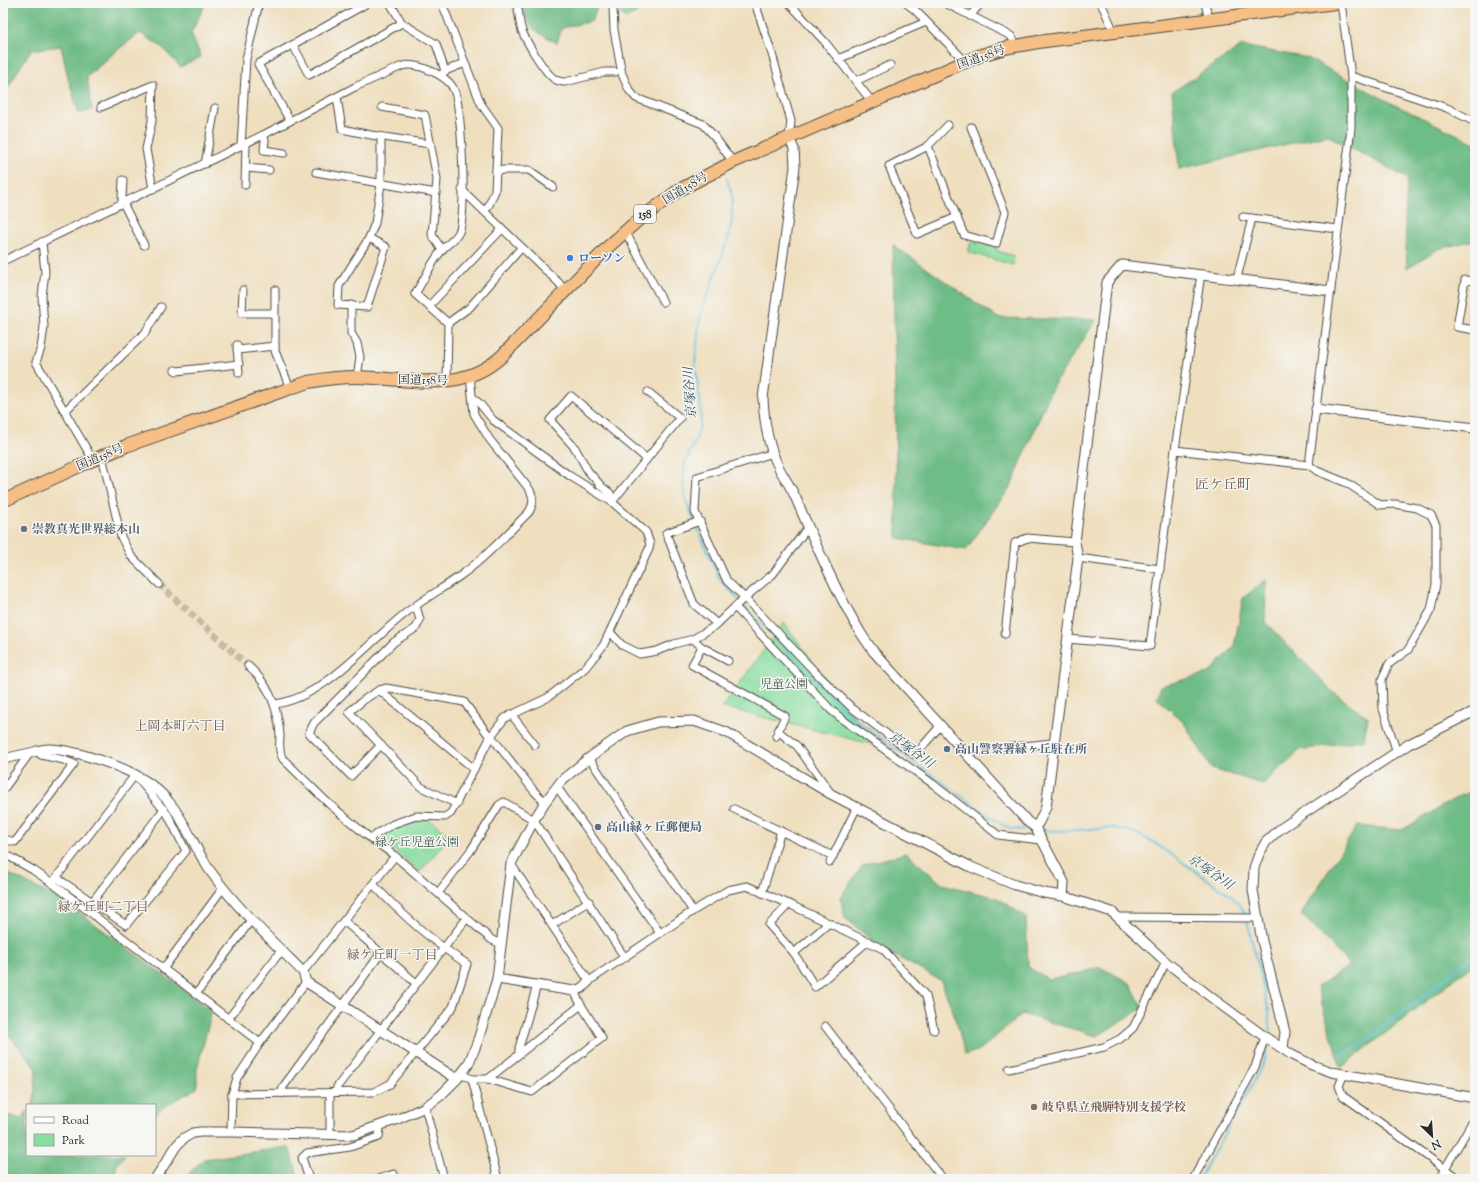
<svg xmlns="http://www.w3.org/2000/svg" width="1478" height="1182" viewBox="0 0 1478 1182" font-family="'Sorts Mill Goudy','Noto Serif JP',serif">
	<rect width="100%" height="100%" fill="#f6f6f2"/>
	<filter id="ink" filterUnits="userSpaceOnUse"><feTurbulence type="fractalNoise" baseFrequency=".025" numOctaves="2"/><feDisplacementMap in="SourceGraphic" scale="8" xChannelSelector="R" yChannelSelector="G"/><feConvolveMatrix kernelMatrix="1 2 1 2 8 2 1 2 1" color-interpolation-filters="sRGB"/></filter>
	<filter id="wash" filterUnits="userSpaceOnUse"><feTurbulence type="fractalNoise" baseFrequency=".012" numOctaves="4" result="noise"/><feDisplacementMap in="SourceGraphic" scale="16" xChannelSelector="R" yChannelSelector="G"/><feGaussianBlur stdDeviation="0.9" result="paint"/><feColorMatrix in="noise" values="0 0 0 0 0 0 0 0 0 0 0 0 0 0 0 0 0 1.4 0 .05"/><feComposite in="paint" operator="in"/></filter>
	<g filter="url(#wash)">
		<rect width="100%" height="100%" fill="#efdfbf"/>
		<g fill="#88dda0" stroke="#5a8466">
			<path d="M 971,241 L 997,248 L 997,251 L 1014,256 L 1013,265 L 968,252 Z"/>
			<path d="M 784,623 L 875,745 L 722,707 Z"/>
			<path d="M 429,819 L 450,836 L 420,872 L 382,840 L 381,834 C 397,826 412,821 429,819 Z"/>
		</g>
		<g fill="#6ebc86" stroke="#4c7458">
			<path d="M 3,3 L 206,3 L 191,33 L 201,57 L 180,67 L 162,47 L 140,33 L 115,52 L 87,77 L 92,110 L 79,114 L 68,78 L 61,46 L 31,50 L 3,95 Z"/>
			<path d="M 522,3 L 602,3 L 597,8 L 592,21 L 562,28 L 557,43 C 534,30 529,30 522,3 Z"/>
			<path d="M 610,3 L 650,3 L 626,19 Z"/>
			<path d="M 1242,46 L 1308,58 L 1391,103 L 1475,143 L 1475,240 L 1438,249 L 1407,268 L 1405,224 L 1407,178 L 1327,135 L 1179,169 L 1172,92 Z"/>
			<path d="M 893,245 L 998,318 L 1096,320 L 1052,388 L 1011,486 L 966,550 L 897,538 Z"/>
			<path d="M 1266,580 L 1265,622 L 1334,693 L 1368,717 L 1364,740 L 1300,750 L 1263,784 L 1212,769 L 1184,723 L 1157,698 L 1161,686 L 1209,673 L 1234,647 L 1243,598 Z"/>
			<path d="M 1475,790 L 1475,963 L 1341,1068 L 1317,987 L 1350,965 L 1301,914 L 1357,826 L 1402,830 L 1459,796 Z"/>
			<path d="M 906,853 L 942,884 L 997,898 L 1026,917 L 1028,967 L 1048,979 L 1077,974 L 1100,967 L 1130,983 L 1143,1008 L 1097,1036 L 1022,1014 L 980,1050 L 965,1055 L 956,1019 L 941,981 L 883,949 L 845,918 L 840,897 L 863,865 Z"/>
			<path d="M 3,871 L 65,902 L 212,1011 L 197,1069 L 197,1088 L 162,1108 L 155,1116 L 155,1105 L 32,1105 L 34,1102 L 36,1067 L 3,1028 Z"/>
			<path d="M 27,1111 L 27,1155 L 125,1155 L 116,1166 L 117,1179 L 3,1179 L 3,1113 L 21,1119 Z"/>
			<path d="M 289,1147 L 299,1179 L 183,1179 L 204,1159 Z"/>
		</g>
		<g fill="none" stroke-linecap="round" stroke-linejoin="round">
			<g stroke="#61c1df" stroke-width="2">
				<path d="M 727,179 L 732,194 L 732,221 L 727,242 L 702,310 L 699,323 L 695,365 L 700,401 L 701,422 L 696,439 L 685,463 L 683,484 L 687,504 L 720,580 L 739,600"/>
				<path d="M 742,604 L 843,709 L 887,743 L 996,821 L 1010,829 L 1032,830"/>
				<path d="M 1040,830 L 1058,831 L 1114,828 L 1133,832 L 1153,842 L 1230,895 L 1240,905 L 1246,916"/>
				<path d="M 1247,920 L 1269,1012 L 1271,1037"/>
				<path d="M 1340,1055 L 1361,1044 L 1385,1026 L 1475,954"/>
				<path d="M 1199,1179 L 1258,1074 L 1266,1056 L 1269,1043"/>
			</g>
		</g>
	</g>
	<g filter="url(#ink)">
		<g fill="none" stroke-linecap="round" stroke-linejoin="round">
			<path stroke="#c8bba1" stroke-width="7" stroke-dasharray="7 3.5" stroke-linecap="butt" d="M 159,584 L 248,666"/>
			<defs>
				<g id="minor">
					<path d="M 390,3 L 402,23 L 436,44 L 445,71"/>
					<path d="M 442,3 L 481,104 L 498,128 L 495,191 L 488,207 L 484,211"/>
					<path d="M 517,3 C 519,12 519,22 522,31 C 527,43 544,71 553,78 C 557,81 561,82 565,82 L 605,72 L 615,72"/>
					<path d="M 616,3 L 613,8 L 614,30 L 622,74 L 629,90 L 636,98 L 703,124 L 714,136 L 733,162"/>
					<path d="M 755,3 L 772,54 L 791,121 L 789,138"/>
					<path d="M 789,3 L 825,42 L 872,102"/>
					<path d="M 906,3 L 915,10 L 965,61"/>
					<path d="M 945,3 L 1011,36 L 1016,45"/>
					<path d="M 1101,3 L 1111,25 L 1112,31"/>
					<path d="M 1205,3 L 1209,20"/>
					<path d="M 970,16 L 981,3"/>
					<path d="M 293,45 L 309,75 L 402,23"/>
					<path d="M 838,59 L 926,22"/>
					<path d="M 442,74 L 445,71 L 465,63"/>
					<path d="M 1351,76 L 1447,108 L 1475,122"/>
					<path d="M 856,81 L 890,65"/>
					<path d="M 337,97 L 342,129 L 371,135 L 430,144"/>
					<path d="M 101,107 L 153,85 L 152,121 L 146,149 L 153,189"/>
					<path d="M 382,107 L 425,115 L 437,179 L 432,235 L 442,250"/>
					<path d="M 290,121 L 258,64 L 364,5 L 363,3"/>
					<path d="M 948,125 L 928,146 L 889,166 L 917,234 L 957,217"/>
					<path d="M 263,135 L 265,140 L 264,150 L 284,153"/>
					<path d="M 241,146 L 246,59 L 259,3"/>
					<path d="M 928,146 L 964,235 L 996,244 L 1005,212 L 971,127"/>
					<path d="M 205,164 L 215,108"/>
					<path d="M 246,168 L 269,170"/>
					<path d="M 496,171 L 504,170 L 529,170 L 553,187"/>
					<path d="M 316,172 L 436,193"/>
					<path d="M 123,180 L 122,198 L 123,203 L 144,245"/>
					<path d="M 245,185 L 246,144"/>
					<path d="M 462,190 L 559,283 L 565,291"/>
					<path d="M 1243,217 L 1338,229"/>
					<path d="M 625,231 L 663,302"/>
					<path d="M 369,238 L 386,247 L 367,307 L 338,305 L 339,286 L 369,238 L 375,223 L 381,184 L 381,137"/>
					<path d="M 42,242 L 45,272 L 42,296 L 44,327 L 41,348 L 36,362 L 93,460"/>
					<path d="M 3,261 L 263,135 L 355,87 L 402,66 C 416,62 448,75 454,90 C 462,107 467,215 459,232 C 456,239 447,244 442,250 C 431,263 424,280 415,294 L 448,323 L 447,382"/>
					<path d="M 1237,278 L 1252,218"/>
					<path d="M 1475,281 L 1465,280 L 1457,327 L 1475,330"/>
					<path d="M 243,290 L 242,313 L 274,313"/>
					<path d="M 275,290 L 275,351 L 290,388"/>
					<path d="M 351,305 L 351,333 L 357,343 L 360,357 L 357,377"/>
					<path d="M 429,306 L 502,229"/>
					<path d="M 448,323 L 470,307 L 521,248"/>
					<path d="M 237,345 L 239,373"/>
					<path d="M 237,350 L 275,346"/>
					<path d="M 175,370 L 177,371 L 239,364"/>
					<path d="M 65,411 L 145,333 L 161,307"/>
					<path d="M 1175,450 L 1309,465 L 1351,128 L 1351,76 L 1341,3"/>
					<path d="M 773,453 L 697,477 L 695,512 L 727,581 L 745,598 L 814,671 L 852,708 L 915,755 L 941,725"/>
					<path d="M 102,456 L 121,537 L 131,556 L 159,584"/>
					<path d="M 1309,465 L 1317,471 L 1347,483 L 1380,505 L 1395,504 L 1417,508 L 1431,515 L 1436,525 L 1436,584 L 1431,610 L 1408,650 L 1389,664 L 1382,679 L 1383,709 L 1397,753"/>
					<path d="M 612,502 L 610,493 L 602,487 L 588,471 L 575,448 L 550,420 L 571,396 L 647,459"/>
					<path d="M 612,502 L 680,418 L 648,392"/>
					<path d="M 700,521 L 666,533 L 694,604 L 717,624"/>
					<path d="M 99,528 L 118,528"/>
					<path d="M 1078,558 L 1160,569"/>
					<path d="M 735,607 L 831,710 L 846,722 L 933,784 L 998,835 L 1041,840"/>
					<path d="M 610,632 L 622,645 L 640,654 L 657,651 L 674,644 L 693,639 L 715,626 L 742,600 L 773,574 L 808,527"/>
					<path d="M 1005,634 L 1015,543 L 1027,538 L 1075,542"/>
					<path d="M 693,639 L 702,647 L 692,665 L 785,716 L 776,736"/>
					<path d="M 1067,639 L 1150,646 L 1175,450 L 1201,274"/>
					<path d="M 702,647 L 728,661"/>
					<path d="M 248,666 C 269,684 278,707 280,735 C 280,743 278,752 283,759 L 328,803 L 365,834 L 395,856 L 492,940 L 501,944"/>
					<path d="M 379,690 L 386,688 L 464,702 L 490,737"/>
					<path d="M 275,704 C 326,697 368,642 407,612 C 424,599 443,588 460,576 C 485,558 507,534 529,512 C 534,504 534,498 530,490 L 490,440 L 474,414 L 470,376"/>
					<path d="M 511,714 L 535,745"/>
					<path d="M 778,731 L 797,746 L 830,792"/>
					<path d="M 491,736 L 534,791 L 545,802"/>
					<path d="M 381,745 L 351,776 L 309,733 L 314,723 L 394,642 L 416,628 L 420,620 L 416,606"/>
					<path d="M 968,756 L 975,751 L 1053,743"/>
					<path d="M 589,758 L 693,911"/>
					<path d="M 557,787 L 660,933"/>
					<path d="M 3,790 L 30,753"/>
					<path d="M 457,804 L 421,787 L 349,712 L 365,699 L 379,690 L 474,769"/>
					<path d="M 734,809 L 833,856"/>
					<path d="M 3,839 L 15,842 L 74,764 L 64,760 L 41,755 L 37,751"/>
					<path d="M 372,839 L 378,833 L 393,824 L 416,816 L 445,817 L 451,813 L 491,736 L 505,718 L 547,698 L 560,688 L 585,668 L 603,646 L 649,549 L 650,544 L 646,532 L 612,502 L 570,476 L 493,420 L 480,404 L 473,398"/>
					<path d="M 3,853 L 33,870 L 52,883 L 260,1043"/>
					<path d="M 830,862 L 857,807"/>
					<path d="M 511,864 L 589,981 L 693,911 L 728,890 L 747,886 L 791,905 L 883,949 L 926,996 L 934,1030"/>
					<path d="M 52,883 L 135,775 L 168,815 L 186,851 L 126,925 L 57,878"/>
					<path d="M 438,893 L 471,850 L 499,805 L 504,802 L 534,820 L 625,958"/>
					<path d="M 762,893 L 781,831"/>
					<path d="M 92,902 L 164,809"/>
					<path d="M 789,904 L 769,925 L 794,953 L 815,987 L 868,941"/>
					<path d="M 1118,917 L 1258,918"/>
					<path d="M 344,921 L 416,983"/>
					<path d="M 552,925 L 589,901"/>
					<path d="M 794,953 L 829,923"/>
					<path d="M 163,969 L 223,888"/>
					<path d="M 303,972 L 395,856"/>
					<path d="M 196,994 L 252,919"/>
					<path d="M 228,1019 L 281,951"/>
					<path d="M 825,1026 L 943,1179"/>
					<path d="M 519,1054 L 519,1048 L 537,985"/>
					<path d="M 1009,1069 L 1104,1047 L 1120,1039 L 1133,1028 L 1166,962"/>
					<path d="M 461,1074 L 472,1079 L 488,1079 L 532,1092 L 602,1038 L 581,1005 L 574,991"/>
					<path d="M 1344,1074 L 1339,1086 L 1343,1096 L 1459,1179"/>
					<path d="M 472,1079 L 498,1179"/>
					<path d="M 488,1079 L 581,1005"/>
					<path d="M 336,1092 L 337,1087 L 467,918"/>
					<path d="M 282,1093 L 283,1087 L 381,953"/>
					<path d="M 232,1094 L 374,1092 L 390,1084 L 453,1007 L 467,964 C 433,942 401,914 373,884"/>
					<path d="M 425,1107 L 444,1179"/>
					<path d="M 231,1132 L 232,1094 L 237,1078 L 260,1043 L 306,982"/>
					<path d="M 330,1135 L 330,1093"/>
					<path d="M 309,1179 L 302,1158 L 307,1153 L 350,1147 L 379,1137 L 380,1127"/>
					<path d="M 378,1179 L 394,1174"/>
					<path d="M 1193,1179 L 1255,1067 L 1265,1037"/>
					<path d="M 1439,1179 L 1475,1117"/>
				</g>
				<g id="tertiary">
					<path d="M 789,138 L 794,149 L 795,167 L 763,398 C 764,421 768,445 778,466 C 784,478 792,488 797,501 C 816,545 837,594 862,635 L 873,651 L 1028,822 L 1035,827"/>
					<path d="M 1316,409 L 1475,428"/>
					<path d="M 3,759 C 12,757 21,755 30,753 C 35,752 41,749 47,749 C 58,748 69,752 80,754 C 111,763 148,775 169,802 C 187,823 195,850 211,872 C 236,907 272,941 303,972 L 306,982 L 457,1079"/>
					<path d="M 1063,896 L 1064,882 L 1035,827 L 1039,822 L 1046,807 L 1078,558 L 1075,542 L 1107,282 L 1122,265 L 1330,291"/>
					<path d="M 497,979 L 574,991 L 582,988 L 589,981"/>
					<path d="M 1283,1048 L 1285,1032 L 1262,941 L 1253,890 L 1254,868 L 1259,854 L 1266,842 L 1280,829 L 1409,744 L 1475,711"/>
					<path d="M 155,1179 L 177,1145 L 184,1138 L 193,1133 L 200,1132 L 231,1132 L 353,1135 L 398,1119 L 425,1107 L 440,1096 L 457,1079 L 468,1065 L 477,1043 L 497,979 L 511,864 L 534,820 L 545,802 L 562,780 L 589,758 L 627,731 L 658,722 L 694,721 L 726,732 L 829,793 L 971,867 L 1015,885 L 1044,893 L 1063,896 L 1112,912 L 1166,962 L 1216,1001 L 1265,1037 L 1292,1055 L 1312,1065 L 1332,1072 L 1475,1098"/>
				</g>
				<path id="trunk" d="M 3,501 L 93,460 L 126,446 L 308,382 C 324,379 340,377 356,377 C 407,378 460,395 502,356 L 609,246 L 636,222 L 679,190 L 733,162 L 981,55 L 1005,48 L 1038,42 L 1335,3"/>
			</defs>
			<use href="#minor" stroke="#484641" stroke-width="9"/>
			<use href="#tertiary" stroke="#484641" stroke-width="11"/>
			<use href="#trunk" stroke="#484641" stroke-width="14"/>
			<use href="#minor" stroke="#fff" stroke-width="7"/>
			<use href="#tertiary" stroke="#fff" stroke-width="9"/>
			<use href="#trunk" stroke="#f5bf86" stroke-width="12"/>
		</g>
	</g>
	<circle fill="#3f7fe0" stroke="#f6f6f2" stroke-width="1.5" cx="570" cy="258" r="4"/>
	<circle fill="#6b7280" stroke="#f6f6f2" stroke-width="1.5" cx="24" cy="529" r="4"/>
	<g fill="#5c6f8a" stroke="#f6f6f2" stroke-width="1.5">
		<circle cx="947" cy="749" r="4"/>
		<circle cx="598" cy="827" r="4"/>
	</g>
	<circle fill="#8d6e63" stroke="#f6f6f2" stroke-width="1.5" cx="1034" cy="1107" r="4"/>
	<g text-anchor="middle" stroke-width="3" stroke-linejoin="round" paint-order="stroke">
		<rect fill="#f6f6f2" stroke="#686867" stroke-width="1" x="634" y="205" width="22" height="18" rx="3"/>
		<g font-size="11" font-weight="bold" fill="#2b2b2b">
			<text x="645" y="218">158</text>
		</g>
		<g font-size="12" fill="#2b2b2b" stroke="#f6f6f2">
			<text transform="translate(981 57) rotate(-19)" y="4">国道158号</text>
			<text transform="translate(685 188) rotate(-31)" y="4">国道158号</text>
			<text transform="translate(423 380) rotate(1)" y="4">国道158号</text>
			<text transform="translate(100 457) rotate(-23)" y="4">国道158号</text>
		</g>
		<g font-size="12" font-weight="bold" fill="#366cbe" stroke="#f6f6f2" text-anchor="start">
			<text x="578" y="262">ローソン</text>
		</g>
		<g font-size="12" font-weight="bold" fill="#5b616d" stroke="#f6f6f2" text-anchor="start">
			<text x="32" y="533">崇教真光世界総本山</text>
		</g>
		<g font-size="12" fill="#425848" stroke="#f6f6f2">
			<text x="784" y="688">児童公園</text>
			<text x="417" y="846">緑ケ丘児童公園</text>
		</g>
		<g font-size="12" font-weight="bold" fill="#4e5e75" stroke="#f6f6f2" text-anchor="start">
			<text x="955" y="753">高山警察署緑ヶ丘駐在所</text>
			<text x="606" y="831">高山緑ヶ丘郵便局</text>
		</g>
		<g font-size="12" font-weight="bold" fill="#785e54" stroke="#f6f6f2" text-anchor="start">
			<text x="1042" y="1111">岐阜県立飛騨特別支援学校</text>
		</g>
		<g font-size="13" font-style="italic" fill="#3b5861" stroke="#f6f6f2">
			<text transform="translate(689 393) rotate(-94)" y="5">京塚谷川</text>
			<text transform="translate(912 749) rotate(36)" y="5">京塚谷川</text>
			<text transform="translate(1211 871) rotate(35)" y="5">京塚谷川</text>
		</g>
		<g font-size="13" fill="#6a564c" stroke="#f6f6f2">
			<text x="180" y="730">上岡本町六丁目</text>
			<text x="103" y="911">緑ケ丘町二丁目</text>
			<text x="392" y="959">緑ケ丘町一丁目</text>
		</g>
		<g font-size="14" fill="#6a564c" stroke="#f6f6f2">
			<text x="1223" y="489">匠ケ丘町</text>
		</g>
	</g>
	<rect width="1478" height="1182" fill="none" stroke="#f6f6f2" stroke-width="16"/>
	<rect x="26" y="1104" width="130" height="52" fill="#f6f6f2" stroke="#a5a5a2"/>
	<rect x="34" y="1117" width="20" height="6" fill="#ffffff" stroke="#a5a5a2"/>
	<text x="62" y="1124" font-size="12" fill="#2b2b2b">Road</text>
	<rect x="34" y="1134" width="20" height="12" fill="#88dda0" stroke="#a5a5a2"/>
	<text x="62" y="1144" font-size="12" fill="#2b2b2b">Park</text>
	<g transform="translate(1432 1136) rotate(155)" stroke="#f6f6f2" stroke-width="3" paint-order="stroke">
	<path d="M0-3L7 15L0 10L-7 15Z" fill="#2b2b2b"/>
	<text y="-6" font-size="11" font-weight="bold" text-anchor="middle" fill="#2b2b2b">N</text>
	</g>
</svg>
